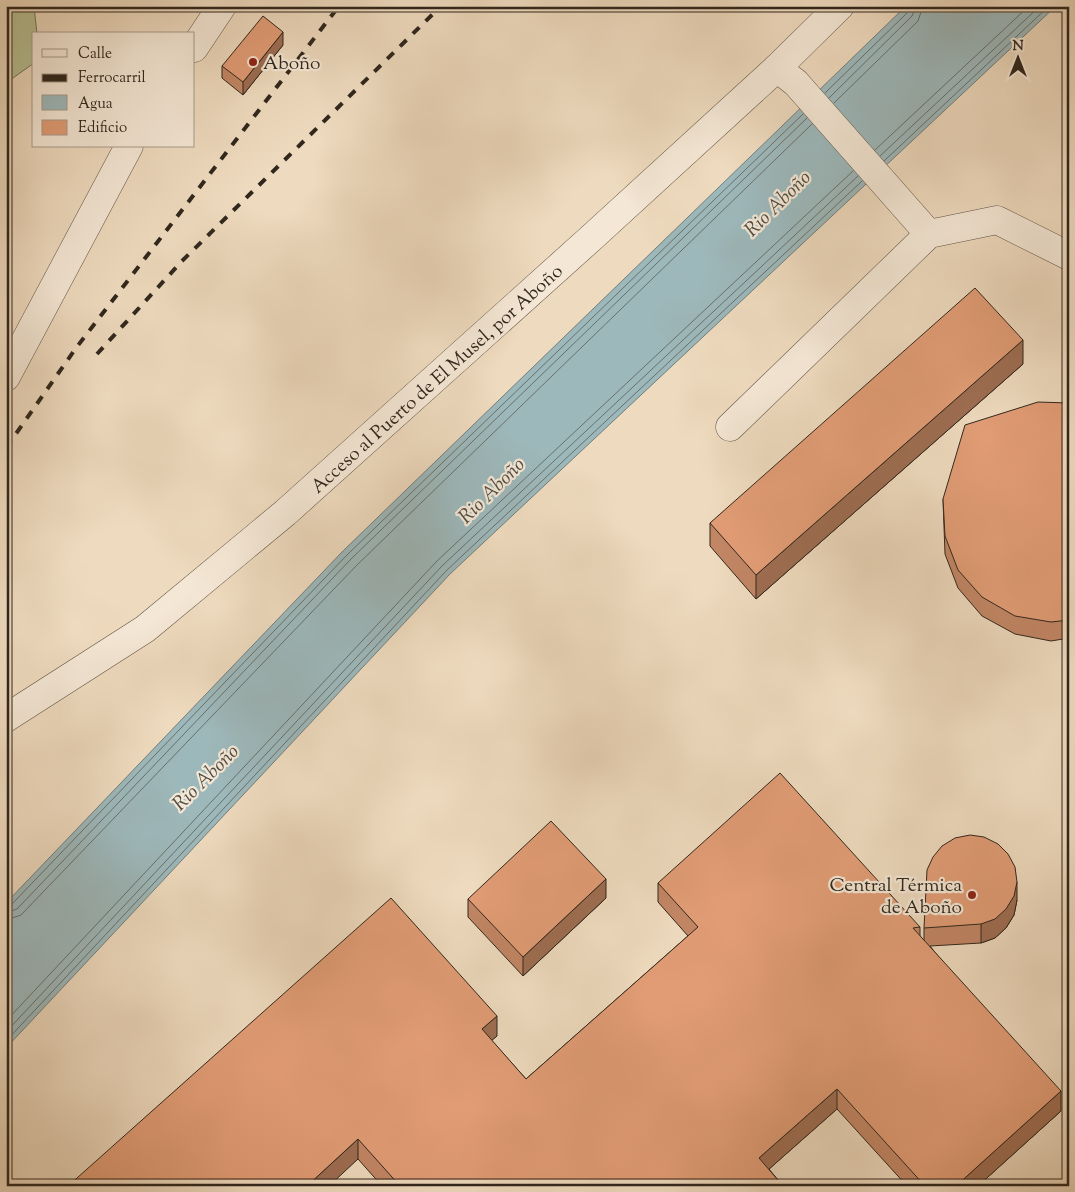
<svg xmlns="http://www.w3.org/2000/svg" width="1075" height="1192" viewBox="0 0 1075 1192" font-family="'Sorts Mill Goudy',serif">
	<rect width="100%" height="100%" fill="#eedabe"/>
	<filter id="stains"><feTurbulence type="fractalNoise" baseFrequency=".004" numOctaves="4"/><feColorMatrix values="0 0 0 0 .2 0 0 0 0 .09 0 0 0 0 .02 0 0 0 .5 -.17"/></filter>
	<radialGradient id="worn" r=".72"><stop offset=".6" stop-color="#630" stop-opacity="0"/><stop offset="1" stop-color="#630" stop-opacity=".3"/></radialGradient>
	<path fill="#b7c093" stroke="#747458" d="M 6,6 L 34,6 L 37,34 L 34,34 L 34,63 L 6,83 Z"/>
	<path fill="#9db8bb" stroke="#717e7c" d="M 906,6 L 1056,6 L 450,574 L 6,1048 L 6,903 L 343,551 Z"/>
	<g fill="none" stroke-linecap="round" stroke-linejoin="round">
		<g stroke="#66706c" stroke-width="1">
			<path d="M 825,93 L 908,12 L 909,6"/>
			<path d="M 829,98 L 912,16 L 916,6"/>
			<path d="M 834,103 L 918,21 L 923,6"/>
			<path d="M 875,150 L 1029,6"/>
			<path d="M 880,156 L 1040,6"/>
			<path d="M 884,161 L 1049,6"/>
			<path d="M 6,906 L 12,904 L 347,555 L 803,114"/>
			<path d="M 6,913 L 17,909 L 351,559 L 807,118"/>
			<path d="M 6,920 L 21,915 L 357,565 L 812,124"/>
			<path d="M 6,1021 L 437,561 L 853,171"/>
			<path d="M 6,1032 L 442,566 L 858,176"/>
			<path d="M 6,1041 L 447,570 L 862,181"/>
		</g>
		<defs>
			<g id="minor">
				<path d="M 194,48 L 222,6"/>
				<path d="M 777,68 L 796,83 L 929,234"/>
				<path d="M 6,377 L 129,146"/>
				<path d="M 730,427 L 929,234 L 997,220 L 1069,256"/>
			</g>
			<path id="tertiary" d="M 6,718 L 145,629 L 285,513 L 590,239 L 777,68 L 840,6"/>
		</defs>
		<use href="#minor" stroke="#605445" stroke-width="29"/>
		<use href="#tertiary" stroke="#605445" stroke-width="29"/>
		<use href="#minor" stroke="#f4e7d5" stroke-width="28"/>
		<use href="#tertiary" stroke="#f4e7d5" stroke-width="28"/>
		<g stroke="#30271d" stroke-width="4" stroke-dasharray="9 9" stroke-linecap="butt">
			<path d="M 97,354 L 182,261 L 441,6"/>
			<path d="M 6,448 L 76,348 L 339,6"/>
		</g>
	</g>
	<g fill="#c28665" stroke="#30271d">
		<path d="M 283,45 L 243,95 L 222,78 L 222,66 Z"/>
		<path d="M 1023,364 L 756,599 L 710,546 L 710,523 Z"/>
		<path d="M 1069,403 L 1069,638 L 1051,641 L 1015,634 L 982,616 L 958,588 L 945,554 L 943,499 Z"/>
		<path d="M 658,883 L 920,927 L 920,936 L 924,940 L 924,928 L 1017,900 L 1014,915 L 1006,928 L 995,938 L 981,943 L 930,946 L 1061,1111 L 978,1186 L 907,1186 L 837,1109 L 769,1169 L 783,1186 L 382,1186 L 358,1159 L 68,1186 L 497,1036 L 491,1040 L 526,1079 L 688,936 L 658,902 Z"/>
		<path d="M 606,898 L 523,976 L 468,917 L 468,899 Z"/>
	</g>
	<g fill="#9e6d52" stroke="#30271d">
		<path d="M 283,32 L 283,45 L 243,95 L 243,82 Z"/>
		<path d="M 1023,340 L 1023,364 L 756,599 L 756,575 Z"/>
		<path d="M 606,879 L 606,898 L 523,976 L 523,957 Z"/>
		<path d="M 1017,882 L 1017,900 L 1014,915 L 1006,928 L 995,938 L 981,943 L 981,924 Z"/>
		<path d="M 497,1016 L 497,1036 L 482,1049 L 482,1029 Z"/>
		<path d="M 837,1089 L 837,1109 L 759,1178 L 759,1158 Z"/>
		<path d="M 1061,1091 L 1061,1111 L 978,1186 L 956,1186 Z"/>
		<path d="M 358,1139 L 358,1159 L 329,1186 L 307,1186 Z"/>
	</g>
	<g fill="#e19c75" stroke="#30271d">
		<path d="M 263,16 L 283,32 L 243,82 L 222,66 Z"/>
		<path d="M 975,288 L 1023,340 L 756,575 L 710,523 Z"/>
		<path d="M 1038,402 L 1069,403 L 1069,620 L 1051,622 L 1015,616 L 982,597 L 958,570 L 945,536 L 943,499 L 965,425 Z"/>
		<path d="M 780,773 L 920,927 L 913,928 L 1061,1091 L 956,1186 L 925,1186 L 837,1089 L 759,1158 L 783,1186 L 400,1186 L 358,1139 L 307,1186 L 68,1186 L 391,898 L 497,1016 L 482,1029 L 526,1079 L 698,927 L 658,883 Z"/>
		<path d="M 551,821 L 606,879 L 523,957 L 468,899 Z"/>
		<path d="M 970,835 L 984,837 L 998,844 L 1008,854 L 1015,867 L 1017,882 L 1014,896 L 1006,909 L 995,919 L 981,924 L 924,928 L 927,870 L 933,857 L 942,846 L 955,838 Z"/>
	</g>
	<g fill="#8f2418" stroke="#f4e7d5" stroke-width="2">
		<circle cx="253" cy="62" r="5"/>
		<circle cx="972" cy="895" r="5"/>
	</g>
	<g text-anchor="middle" stroke-width="4.5" stroke-linejoin="round" paint-order="stroke">
		<g font-size="19" fill="#30271d" stroke="#f4e7d5" text-anchor="start">
			<text x="263" y="69">Aboño</text>
			<text x="962" y="891" text-anchor="end">Central Térmica<tspan x="962" dy="22">de Aboño</tspan></text>
		</g>
		<g font-size="19" fill="#30271d" stroke="#f4e7d5">
			<text transform="translate(436 378) rotate(-42)" y="7">Acceso al Puerto de El Musel, por Aboño</text>
		</g>
		<g font-size="20" font-style="italic" fill="#4b4b44" stroke="#f4e7d5">
			<text transform="translate(777 203) rotate(-45)" y="7">Rio Aboño</text>
			<text transform="translate(491 490) rotate(-45)" y="7">Rio Aboño</text>
			<text transform="translate(205 777) rotate(-45)" y="7">Rio Aboño</text>
		</g>
	</g>
	<rect width="1075" height="1192" fill="none" stroke="#eedabe" stroke-width="25"/>
	<rect x="8" y="8" width="1060" height="1177" fill="none" stroke="#30271d" stroke-width="2.5"/>
	<rect x="12" y="12" width="1050" height="1167" fill="none" stroke="#30271d"/>
	<rect x="32" y="32" width="162" height="115" fill="#f4e7d5" stroke="#a69a8b"/>
	<rect x="42" y="49" width="25" height="8" fill="#f4e7d5" stroke="#a69a8b"/>
	<text x="78" y="58" font-size="15" fill="#30271d">Calle</text>
	<rect x="42" y="74" width="25" height="8" fill="#30271d" stroke="#a69a8b"/>
	<text x="78" y="82" font-size="15" fill="#30271d">Ferrocarril</text>
	<rect x="42" y="95" width="25" height="15" fill="#9db8bb" stroke="#a69a8b"/>
	<text x="78" y="108" font-size="15" fill="#30271d">Agua</text>
	<rect x="42" y="120" width="25" height="15" fill="#e19c75" stroke="#a69a8b"/>
	<text x="78" y="132" font-size="15" fill="#30271d">Edificio</text>
	<g transform="translate(1018 58)" stroke="#f4e7d5" stroke-width="4" paint-order="stroke">
	<path d="M0-4L9 19L0 12L-9 19Z" fill="#30271d"/>
	<text y="-8" font-size="14" font-weight="bold" text-anchor="middle" fill="#30271d">N</text>
	</g>
	<rect width="100%" height="100%" filter="url(#stains)"/>
	<rect width="100%" height="100%" fill="url(#worn)"/>
</svg>
